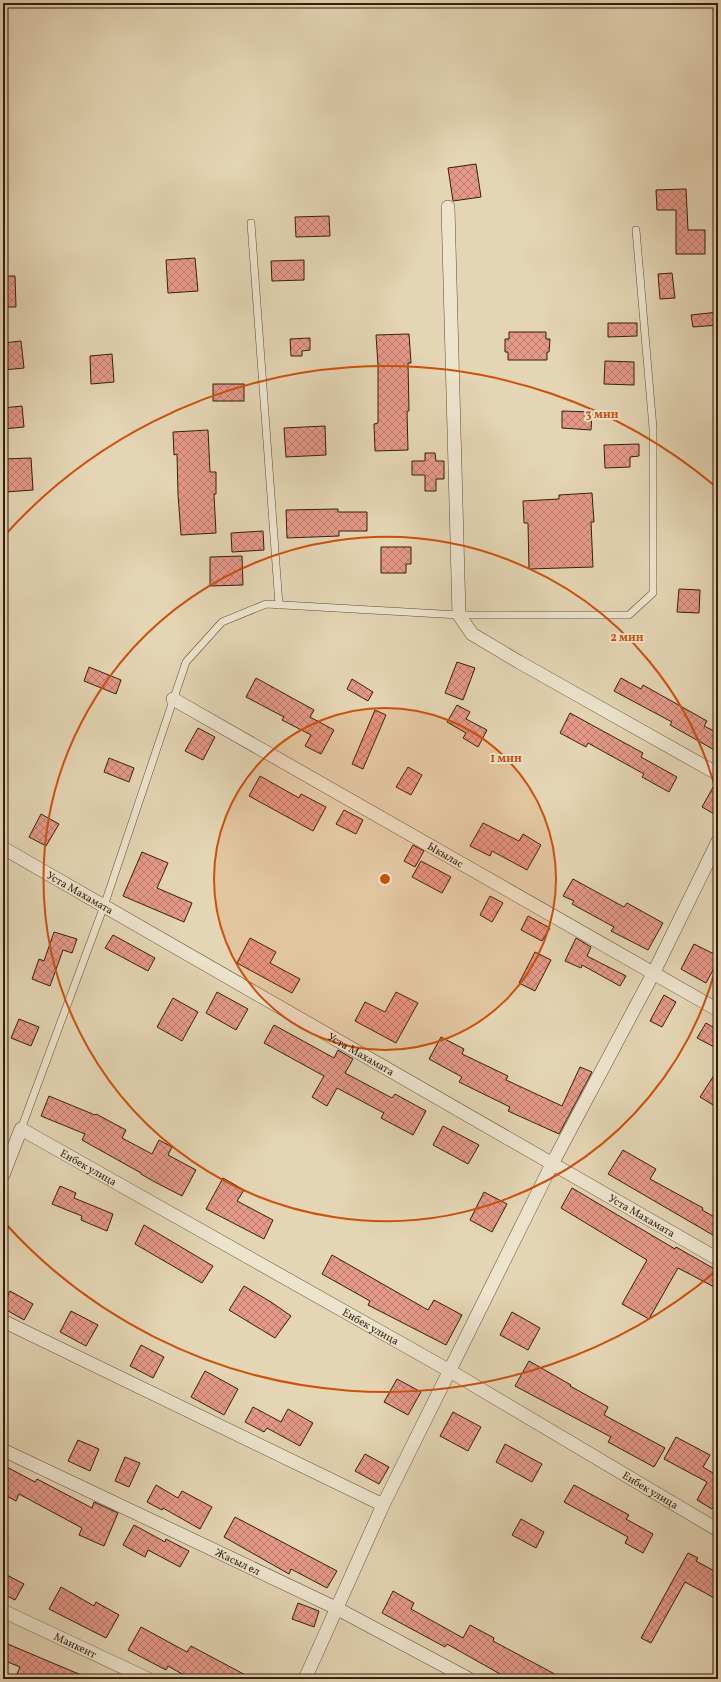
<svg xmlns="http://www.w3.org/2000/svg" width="721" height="1682" viewBox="0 0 721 1682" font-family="Vollkorn,serif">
	<defs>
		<pattern id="building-cross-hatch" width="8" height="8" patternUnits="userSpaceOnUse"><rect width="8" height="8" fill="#e59988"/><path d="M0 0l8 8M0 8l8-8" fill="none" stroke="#ba7c6e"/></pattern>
	</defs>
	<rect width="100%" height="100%" fill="#e4d5b4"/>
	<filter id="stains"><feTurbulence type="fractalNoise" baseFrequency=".005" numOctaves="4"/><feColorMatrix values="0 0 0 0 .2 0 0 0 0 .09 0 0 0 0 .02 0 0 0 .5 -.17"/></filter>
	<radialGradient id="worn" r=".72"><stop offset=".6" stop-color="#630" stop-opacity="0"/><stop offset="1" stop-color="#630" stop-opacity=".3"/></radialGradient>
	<g fill="url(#building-cross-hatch)" stroke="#351e0c">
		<path d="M 476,164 L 481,197 L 453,201 L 448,168 Z"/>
		<path d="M 686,189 L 688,230 L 705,230 L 705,254 L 676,254 L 676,210 L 657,210 L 656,190 Z"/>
		<path d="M 329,216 L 330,236 L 296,237 L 295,217 Z"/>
		<path d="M 195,258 L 198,291 L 168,293 L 166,260 Z"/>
		<path d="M 304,260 L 304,280 L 272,281 L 271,261 Z"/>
		<path d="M 672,273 L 675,298 L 660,299 L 658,274 Z"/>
		<path d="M 3,276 L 15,276 L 16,307 L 3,307 Z"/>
		<path d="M 718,312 L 718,325 L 693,327 L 691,315 Z"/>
		<path d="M 608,323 L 637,323 L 637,336 L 608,337 Z"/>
		<path d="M 509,332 L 546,332 L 546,339 L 550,339 L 549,352 L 547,352 L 547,360 L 508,360 L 508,352 L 505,352 L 505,339 L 509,339 Z"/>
		<path d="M 409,334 L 411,363 L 408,363 L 409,411 L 407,411 L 408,450 L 375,451 L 374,424 L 378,423 L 378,365 L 376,335 Z"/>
		<path d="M 310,338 L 310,350 L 302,351 L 302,356 L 291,356 L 290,339 Z"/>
		<path d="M 21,341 L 24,368 L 3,370 L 3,343 Z"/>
		<path d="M 112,354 L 114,382 L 91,384 L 90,356 Z"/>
		<path d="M 605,361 L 634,362 L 634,385 L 604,384 Z"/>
		<rect x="213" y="384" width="31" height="17"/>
		<path d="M 22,406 L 24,427 L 3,429 L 3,408 Z"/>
		<path d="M 562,411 L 592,412 L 591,430 L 562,428 Z"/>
		<path d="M 325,426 L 326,455 L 286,457 L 284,428 Z"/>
		<path d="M 208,430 L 210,472 L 216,472 L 216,494 L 214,494 L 216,533 L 181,535 L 178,494 L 177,454 L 174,455 L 173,432 Z"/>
		<path d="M 639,444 L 639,456 L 630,457 L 630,467 L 605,468 L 604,445 Z"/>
		<path d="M 425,453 L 435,453 L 436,461 L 444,461 L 444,479 L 436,479 L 436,491 L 425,491 L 425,475 L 412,475 L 412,461 L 425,461 Z"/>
		<path d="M 31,458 L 33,490 L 5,492 L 3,459 Z"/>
		<path d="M 592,493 L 594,522 L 591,522 L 593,567 L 529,569 L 528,523 L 524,523 L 523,501 L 559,499 L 559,495 Z"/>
		<path d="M 338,509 L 338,512 L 367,512 L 367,531 L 339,531 L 339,536 L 287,538 L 286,510 Z"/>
		<path d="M 263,531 L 264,550 L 232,552 L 231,533 Z"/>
		<path d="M 381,547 L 411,547 L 411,564 L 406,564 L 406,573 L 381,573 Z"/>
		<path d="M 242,556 L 243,585 L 210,586 L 210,557 Z"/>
		<path d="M 679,589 L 700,590 L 699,613 L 677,612 Z"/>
		<path d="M 457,662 L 475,668 L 463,700 L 445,693 Z"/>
		<path d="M 89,667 L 121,680 L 116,694 L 84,681 Z"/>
		<path d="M 256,678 L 314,710 L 310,717 L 334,730 L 321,754 L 305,746 L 311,735 L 282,720 L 284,717 L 246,697 Z"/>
		<path d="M 621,678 L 641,689 L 643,685 L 707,721 L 704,726 L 718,733 L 718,752 L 670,725 L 672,722 L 614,691 Z"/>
		<path d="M 352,679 L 373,692 L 368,701 L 347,689 Z"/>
		<path d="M 457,705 L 470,712 L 466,719 L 487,730 L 478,747 L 463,738 L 466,733 L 447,722 Z"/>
		<path d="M 375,710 L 386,715 L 363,769 L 352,764 Z"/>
		<path d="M 570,713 L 643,753 L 641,757 L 677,777 L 669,792 L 642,777 L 644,774 L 588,743 L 586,747 L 560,733 Z"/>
		<path d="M 198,728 L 215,737 L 203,760 L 185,751 Z"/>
		<path d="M 109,758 L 134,768 L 129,782 L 104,772 Z"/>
		<path d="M 408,767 L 422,775 L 411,795 L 396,787 Z"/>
		<path d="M 260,776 L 299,798 L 301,794 L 326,807 L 313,831 L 249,796 Z"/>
		<path d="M 716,782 L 718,782 L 718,816 L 702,807 Z"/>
		<path d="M 344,810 L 363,820 L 356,834 L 336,824 Z"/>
		<path d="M 41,814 L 59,824 L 46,846 L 29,837 Z"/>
		<path d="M 483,823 L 519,841 L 523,834 L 541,845 L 527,870 L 492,851 L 490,856 L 470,846 Z"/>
		<path d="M 413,845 L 424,851 L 415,867 L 404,861 Z"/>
		<path d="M 142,852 L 168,863 L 157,888 L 192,903 L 184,922 L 123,896 Z"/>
		<path d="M 421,861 L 451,877 L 442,893 L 412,877 Z"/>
		<path d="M 573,879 L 624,907 L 627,903 L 663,923 L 648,950 L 611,931 L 614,927 L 572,904 L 574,901 L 563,896 Z"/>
		<path d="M 490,896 L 503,903 L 492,922 L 480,915 Z"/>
		<path d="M 528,916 L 550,928 L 542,941 L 521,930 Z"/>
		<path d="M 54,932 L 77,939 L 72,953 L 63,950 L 50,986 L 32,979 L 39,959 L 44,961 Z"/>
		<path d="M 113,935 L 155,958 L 148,971 L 105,948 Z"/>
		<path d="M 250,938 L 276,952 L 270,963 L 300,979 L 292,993 L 237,963 Z"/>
		<path d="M 576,938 L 591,947 L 587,956 L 626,976 L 620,986 L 582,965 L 581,968 L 565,961 Z"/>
		<path d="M 694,944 L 718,956 L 718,961 L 706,983 L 681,969 Z"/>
		<path d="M 535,952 L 551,960 L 535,991 L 519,983 Z"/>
		<path d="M 217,992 L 248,1009 L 236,1030 L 206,1013 Z"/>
		<path d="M 396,992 L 418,1003 L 396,1043 L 355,1021 L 365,1002 L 385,1012 Z"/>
		<path d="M 664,995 L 676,1002 L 662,1027 L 650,1021 Z"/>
		<path d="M 173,998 L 198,1012 L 182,1041 L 157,1027 Z"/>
		<path d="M 19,1019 L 39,1027 L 31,1046 L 11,1038 Z"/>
		<path d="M 706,1023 L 718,1030 L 718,1049 L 697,1038 Z"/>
		<path d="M 274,1025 L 334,1058 L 338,1050 L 353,1059 L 345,1073 L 392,1098 L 395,1094 L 426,1111 L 413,1135 L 381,1118 L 384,1113 L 337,1088 L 327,1106 L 312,1097 L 324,1076 L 264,1043 Z"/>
		<path d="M 441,1037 L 464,1049 L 462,1054 L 508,1076 L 506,1080 L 562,1106 L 580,1067 L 592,1072 L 559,1134 L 508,1111 L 510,1107 L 459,1082 L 462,1077 L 429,1059 Z"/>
		<path d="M 718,1069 L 718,1108 L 700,1097 Z"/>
		<path d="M 49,1096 L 95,1115 L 96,1114 L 126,1130 L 122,1138 L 152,1154 L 159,1140 L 172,1147 L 168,1155 L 196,1170 L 182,1196 L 153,1181 L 141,1174 L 141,1173 L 82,1140 L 85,1134 L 41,1116 Z"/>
		<path d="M 443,1126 L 479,1145 L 468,1164 L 433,1145 Z"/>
		<path d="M 623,1150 L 656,1169 L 650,1179 L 703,1208 L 702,1210 L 718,1219 L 718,1238 L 608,1174 Z"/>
		<path d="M 223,1178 L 244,1190 L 237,1201 L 273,1220 L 264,1239 L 206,1209 Z"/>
		<path d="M 60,1186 L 76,1193 L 74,1198 L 113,1214 L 107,1231 L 81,1220 L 82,1216 L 52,1204 Z"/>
		<path d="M 572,1188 L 675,1249 L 676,1247 L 718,1271 L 718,1289 L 678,1268 L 649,1319 L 622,1304 L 647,1260 L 561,1208 Z"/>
		<path d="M 484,1192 L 507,1204 L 492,1232 L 470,1220 Z"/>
		<path d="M 144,1225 L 213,1266 L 202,1283 L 135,1244 Z"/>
		<path d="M 332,1255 L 428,1310 L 434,1300 L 462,1315 L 446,1345 L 368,1305 L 370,1301 L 322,1274 Z"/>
		<path d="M 244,1286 L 271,1302 L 291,1316 L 275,1338 L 229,1310 Z"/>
		<path d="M 10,1291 L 33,1304 L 24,1320 L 3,1308 L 3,1303 Z"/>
		<path d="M 71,1311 L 98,1325 L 86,1346 L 60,1332 Z"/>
		<path d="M 512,1312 L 540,1328 L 528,1350 L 500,1335 Z"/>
		<path d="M 141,1345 L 164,1357 L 153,1378 L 130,1366 Z"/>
		<path d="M 529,1361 L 571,1385 L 570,1386 L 608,1407 L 604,1415 L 665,1448 L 654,1467 L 608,1442 L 611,1437 L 515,1386 Z"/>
		<path d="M 205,1371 L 238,1389 L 224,1415 L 191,1397 Z"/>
		<path d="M 397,1379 L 421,1392 L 408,1415 L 384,1402 Z"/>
		<path d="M 253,1407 L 281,1422 L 288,1409 L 313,1423 L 300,1446 L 267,1428 L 264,1432 L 245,1422 Z"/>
		<path d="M 453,1412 L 481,1427 L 468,1451 L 440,1436 Z"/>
		<path d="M 676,1437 L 710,1455 L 703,1467 L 713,1473 L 718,1464 L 718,1498 L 712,1509 L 697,1500 L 707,1482 L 664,1459 Z"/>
		<path d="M 78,1440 L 99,1449 L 90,1471 L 68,1461 Z"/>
		<path d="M 505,1444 L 542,1464 L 532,1482 L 496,1462 Z"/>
		<path d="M 365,1454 L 389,1467 L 379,1484 L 355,1471 Z"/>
		<path d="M 125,1457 L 140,1463 L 129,1487 L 115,1481 Z"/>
		<path d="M 3,1465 L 35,1482 L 37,1479 L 92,1508 L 94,1502 L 118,1513 L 104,1546 L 79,1535 L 82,1528 L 19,1494 L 16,1501 L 3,1494 Z"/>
		<path d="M 156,1485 L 178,1498 L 182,1491 L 212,1507 L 200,1529 L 163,1508 L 162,1510 L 147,1502 Z"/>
		<path d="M 574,1485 L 629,1515 L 626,1519 L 653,1534 L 643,1553 L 625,1543 L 628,1537 L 564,1502 Z"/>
		<path d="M 235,1517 L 337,1571 L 327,1588 L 291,1569 L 289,1574 L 224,1537 Z"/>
		<path d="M 521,1519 L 544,1532 L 536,1548 L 512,1535 Z"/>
		<path d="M 134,1525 L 165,1542 L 166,1539 L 189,1551 L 180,1567 L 148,1550 L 145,1557 L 123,1545 Z"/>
		<path d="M 688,1553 L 698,1558 L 696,1561 L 718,1573 L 718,1600 L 685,1582 L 651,1643 L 641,1638 Z"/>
		<path d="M 3,1573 L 24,1584 L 15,1600 L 3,1594 Z"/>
		<path d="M 61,1587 L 94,1606 L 96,1602 L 119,1615 L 106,1638 L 49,1609 Z"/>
		<path d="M 393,1591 L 414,1603 L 411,1609 L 463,1638 L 470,1625 L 494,1638 L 493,1641 L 564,1679 L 509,1679 L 447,1644 L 445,1647 L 382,1613 Z"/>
		<path d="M 298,1603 L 319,1611 L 314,1627 L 292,1619 Z"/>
		<path d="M 141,1627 L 187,1652 L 191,1646 L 253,1679 L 191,1679 L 168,1666 L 166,1670 L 128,1650 Z"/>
		<path d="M 3,1642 L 55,1664 L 91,1679 L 15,1679 L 20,1667 L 3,1660 Z"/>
	</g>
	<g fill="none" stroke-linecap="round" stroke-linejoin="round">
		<defs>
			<g id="lane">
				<path d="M 251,223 L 279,605"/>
				<path d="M 21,1129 L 104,906 L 186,662 L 222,622 L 266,604 L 459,615 L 629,615 L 653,593 L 653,428 L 636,230"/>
			</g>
			<g id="street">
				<path d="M 448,207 L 459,615 L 472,634 L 519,662 L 718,774"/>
				<path id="s1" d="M 173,699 L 718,1010"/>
				<path id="s2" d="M 3,848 L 718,1259"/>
				<path id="s3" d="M 3,1175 L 21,1129 L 450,1371 L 718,1530"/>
				<path d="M 3,1321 L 383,1505"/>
				<path id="s4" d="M 3,1450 L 336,1608 L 469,1679"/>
				<path id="s5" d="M 3,1611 L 148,1679"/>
				<path d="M 305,1679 L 383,1505 L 552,1164 L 654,972 L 718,841"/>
			</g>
		</defs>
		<use href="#lane" stroke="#614c36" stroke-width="8"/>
		<use href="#street" stroke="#614c36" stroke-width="14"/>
		<use href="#lane" stroke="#ede4ce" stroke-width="7"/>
		<use href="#street" stroke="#ede4ce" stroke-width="13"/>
	</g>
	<circle cx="385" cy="879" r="171" fill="#cd500c" fill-opacity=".12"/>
	<g fill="none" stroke="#cd500c" stroke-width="2">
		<circle cx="385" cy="879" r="171"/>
		<path d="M718 959A342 342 0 1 1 718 799"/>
		<path d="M715 1272A513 513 0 0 1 4 1222M4 536A513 513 0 0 1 715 486"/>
	</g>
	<g text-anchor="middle" stroke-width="4" stroke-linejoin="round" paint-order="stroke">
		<g font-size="11" fill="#351e0c" stroke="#ede4ce">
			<text dy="4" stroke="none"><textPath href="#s1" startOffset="314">Ыкылас</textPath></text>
			<text dy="4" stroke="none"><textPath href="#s2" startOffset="89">Уста Махамата</textPath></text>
			<text dy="4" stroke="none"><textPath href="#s2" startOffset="413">Уста Махамата</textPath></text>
			<text dy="4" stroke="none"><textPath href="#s3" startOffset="127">Енбек улица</textPath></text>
			<text dy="4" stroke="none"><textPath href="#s2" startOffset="737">Уста Махамата</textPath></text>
			<text dy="4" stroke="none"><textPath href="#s3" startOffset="451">Енбек улица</textPath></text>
			<text dy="4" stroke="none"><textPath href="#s3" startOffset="775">Енбек улица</textPath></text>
			<text dy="4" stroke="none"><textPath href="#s4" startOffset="260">Жасыл ел</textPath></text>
			<text dy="4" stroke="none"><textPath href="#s5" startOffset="80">Манкент</textPath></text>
		</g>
	</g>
	<circle cx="385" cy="879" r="6" fill="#cd500c" stroke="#ede4ce" stroke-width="2"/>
	<g font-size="12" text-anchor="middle" font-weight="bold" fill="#cd500c" stroke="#ede4ce" stroke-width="4" stroke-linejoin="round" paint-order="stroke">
		<text x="602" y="418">3 мин</text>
		<text x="627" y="641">2 мин</text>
		<text x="506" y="762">1 мин</text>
	</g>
	<rect width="721" height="1682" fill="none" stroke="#e4d5b4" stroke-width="16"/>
	<rect x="4" y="4" width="713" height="1674" fill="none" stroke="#351e0c" stroke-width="2"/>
	<rect x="8" y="8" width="705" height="1666" fill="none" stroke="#351e0c"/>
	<rect width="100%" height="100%" filter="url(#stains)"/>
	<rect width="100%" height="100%" fill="url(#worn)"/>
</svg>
